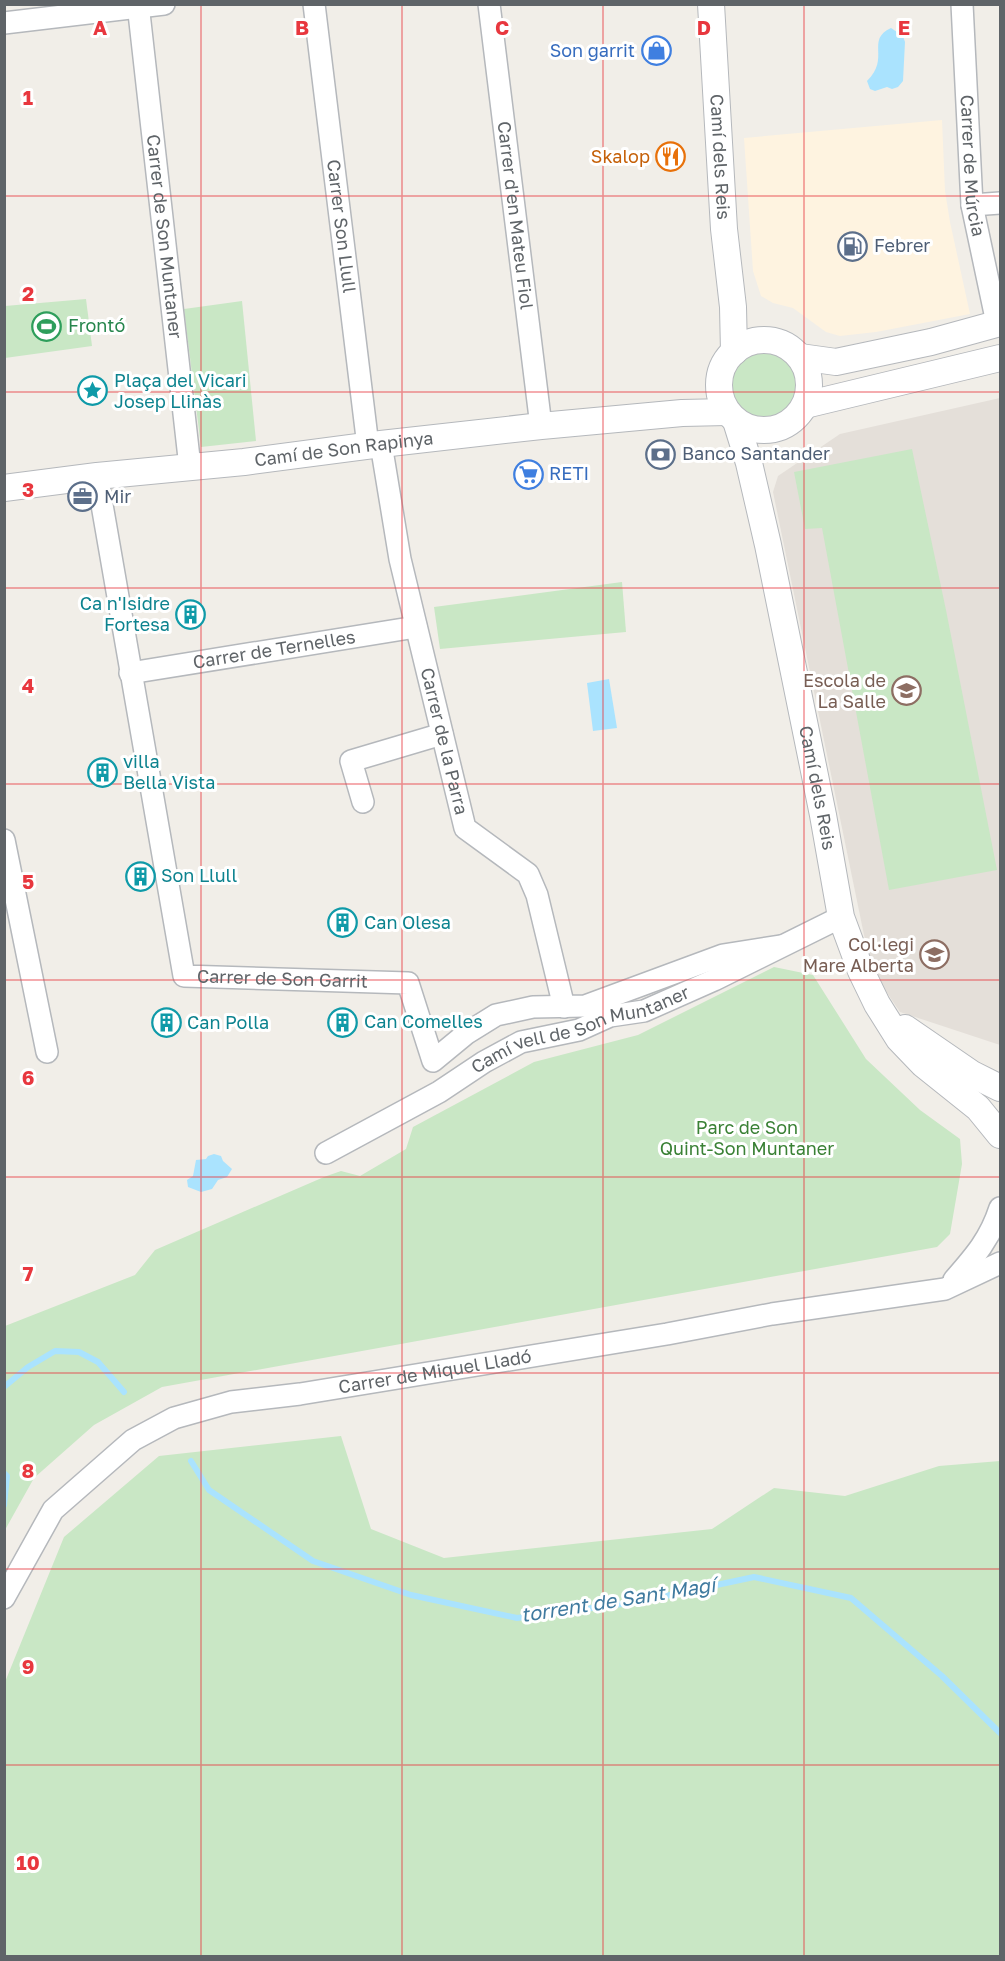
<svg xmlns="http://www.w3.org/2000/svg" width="1005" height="1961" viewBox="0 0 1005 1961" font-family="'Golos Text',sans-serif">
	<rect width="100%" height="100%" fill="#f1eee8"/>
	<path fill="#fef3e0" d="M 942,120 L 945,191 L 950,222 L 970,314 L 876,332 L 840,336 L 826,332 L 793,308 L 773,303 L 761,296 L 753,271 L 744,138 Z"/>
	<path fill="#e4dfd9" d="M 1000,398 L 1000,1045 L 900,1012 L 875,975 L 864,935 L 773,492 L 778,476 L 840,434 Z"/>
	<g fill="#c9e7c5">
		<path d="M 86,299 L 92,346 L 5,358 L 5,306 Z"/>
		<path d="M 242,301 L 256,441 L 201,447 L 184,309 Z"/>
		<circle cx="767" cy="385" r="36"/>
		<path d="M 912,449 L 946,610 L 997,870 L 889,890 L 822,528 L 805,529 L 794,472 Z"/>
		<path d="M 622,582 L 626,632 L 440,649 L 434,607 Z"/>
		<path d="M 774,967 L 813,975 L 866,1059 L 920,1110 L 960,1139 L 962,1164 L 950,1234 L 937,1247 L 162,1387 L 94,1425 L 34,1478 L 5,1530 L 5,1326 L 135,1275 L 155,1250 L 324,1177 L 341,1171 L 360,1176 L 406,1149 L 413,1127 L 534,1062 L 638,1035 Z"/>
		<path d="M 341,1436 L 371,1529 L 444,1558 L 712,1529 L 774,1488 L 845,1496 L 939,1466 L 1000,1461 L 1000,1956 L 5,1956 L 5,1682 L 64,1537 L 159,1456 Z"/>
	</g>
	<g fill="#aae3fe">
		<path d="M 891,28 L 903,36 L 905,42 L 903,81 L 898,87 L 892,89 L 887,87 L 875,91 L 870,89 L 867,81 C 891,58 865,40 891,28 Z"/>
		<path d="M 609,679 L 617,728 L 593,731 L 587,683 Z"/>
		<path d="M 214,1154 L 221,1156 L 223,1161 L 232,1169 L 227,1177 L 218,1180 L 212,1189 L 201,1192 L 188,1187 L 187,1180 L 193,1176 L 196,1160 L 206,1159 L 208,1156 Z"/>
	</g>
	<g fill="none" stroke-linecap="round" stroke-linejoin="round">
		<g stroke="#aae3fe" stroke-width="6">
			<path d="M 4,1387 L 28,1367 L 55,1351 L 79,1352 L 98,1362 L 124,1392"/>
			<path d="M 191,1461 L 209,1490 L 313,1561 L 411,1595 L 517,1618 L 637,1602 L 754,1577 L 851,1598 L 942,1676 L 1000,1733"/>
			<path d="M 4,1473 L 7,1476 L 4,1505"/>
		</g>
		<defs>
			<g id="minor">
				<path id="s1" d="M 138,4 L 190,467"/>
				<path id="s2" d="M 314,4 L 368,446"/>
				<path id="s3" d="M 489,4 L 541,426"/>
				<path id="s4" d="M 962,4 L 972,205 L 997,323"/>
				<path d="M 4,23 L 164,4"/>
				<path d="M 972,205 L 1000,203"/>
				<path id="s5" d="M 381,444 L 400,559 L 465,828 L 528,874 L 537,895 L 564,1007"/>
				<path id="s6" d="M 97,476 L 184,976 L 408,983 L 433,1061 L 467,1033 L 496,1015 L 533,1007 L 585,1006 L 723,955 L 780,946"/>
				<path id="s7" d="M 130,673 L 416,627"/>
				<path d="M 363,802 L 351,761 L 442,734"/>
				<path d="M 4,840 L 47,1052"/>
				<path id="s8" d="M 326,1153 L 439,1092 L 484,1062 L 521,1042 L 579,1030 L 610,1016 L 644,1011 L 714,980 L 841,917"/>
				<path d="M 954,1280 C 975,1256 990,1239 1000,1208"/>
				<path id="s9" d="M 4,1598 L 53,1510 L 133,1440 L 174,1418 L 231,1402 L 300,1394 L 667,1334 L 772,1314 L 945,1289 L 1000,1263"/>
			</g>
			<g id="tertiary">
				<path id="s10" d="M 711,4 L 724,229 L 733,307 L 734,352"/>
				<circle cx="764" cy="385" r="45"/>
				<path d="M 800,357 L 836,362 L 931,342 L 1000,323"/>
				<path d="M 805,405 L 1000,358"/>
				<path id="s11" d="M 736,421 L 749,463 L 768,545 L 823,815 L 841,917 L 861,971 L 877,1004 L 899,1039 L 923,1064 L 978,1108 L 1000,1135"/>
				<path id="s12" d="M 4,488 L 97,476 L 244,462 L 381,444 L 541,426 L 682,413 L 727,412"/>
				<path d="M 905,1028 L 972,1074 L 1000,1088"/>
			</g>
		</defs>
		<use href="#minor" stroke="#b5b8bc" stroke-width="24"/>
		<use href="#tertiary" stroke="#b5b8bc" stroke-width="28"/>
		<use href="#minor" stroke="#fff" stroke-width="21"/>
		<use href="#tertiary" stroke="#fff" stroke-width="26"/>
	</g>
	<path fill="none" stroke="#e8373e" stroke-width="1.5" stroke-opacity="0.55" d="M 201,4 L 201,1956M 402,4 L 402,1956M 603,4 L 603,1956M 804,4 L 804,1956M 4,196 L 1000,196M 4,392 L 1000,392M 4,588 L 1000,588M 4,784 L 1000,784M 4,980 L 1000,980M 4,1177 L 1000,1177M 4,1373 L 1000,1373M 4,1569 L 1000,1569M 4,1765 L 1000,1765"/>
	<defs>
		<symbol id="shop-ring" viewBox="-11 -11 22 22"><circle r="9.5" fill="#fff" stroke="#3f7fe0" stroke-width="1.5"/><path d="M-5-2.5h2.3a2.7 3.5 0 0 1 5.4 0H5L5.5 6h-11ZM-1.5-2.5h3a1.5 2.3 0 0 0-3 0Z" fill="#3f7fe0"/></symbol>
		<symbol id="restaurant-ring" viewBox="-11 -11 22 22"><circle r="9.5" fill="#fff" stroke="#e8710a" stroke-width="1.5"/><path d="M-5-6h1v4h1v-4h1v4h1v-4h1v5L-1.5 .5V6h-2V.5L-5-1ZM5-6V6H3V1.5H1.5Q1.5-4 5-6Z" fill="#e8710a"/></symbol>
		<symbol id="fuel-ring" viewBox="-11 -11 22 22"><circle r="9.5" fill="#fff" stroke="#5c6f8a" stroke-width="1.5"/><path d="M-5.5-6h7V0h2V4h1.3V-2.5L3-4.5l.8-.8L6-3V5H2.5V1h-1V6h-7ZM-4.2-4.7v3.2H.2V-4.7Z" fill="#5c6f8a"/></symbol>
		<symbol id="stadium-ring" viewBox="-11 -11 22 22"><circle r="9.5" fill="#fff" stroke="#2e9e5b" stroke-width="1.5"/><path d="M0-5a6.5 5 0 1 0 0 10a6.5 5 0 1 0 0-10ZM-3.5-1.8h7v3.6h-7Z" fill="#2e9e5b"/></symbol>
		<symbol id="sight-ring" viewBox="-11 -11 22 22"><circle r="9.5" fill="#fff" stroke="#0f9aa8" stroke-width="1.5"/><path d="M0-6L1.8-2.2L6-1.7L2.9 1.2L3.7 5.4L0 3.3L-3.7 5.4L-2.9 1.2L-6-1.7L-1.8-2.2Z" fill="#0f9aa8"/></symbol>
		<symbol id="bank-ring" viewBox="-11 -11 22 22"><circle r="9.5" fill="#fff" stroke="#5c6f8a" stroke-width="1.5"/><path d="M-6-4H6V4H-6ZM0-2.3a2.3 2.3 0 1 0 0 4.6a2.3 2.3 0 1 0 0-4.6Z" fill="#5c6f8a"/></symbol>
		<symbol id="supermarket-ring" viewBox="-11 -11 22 22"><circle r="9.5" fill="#fff" stroke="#3f7fe0" stroke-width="1.5"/><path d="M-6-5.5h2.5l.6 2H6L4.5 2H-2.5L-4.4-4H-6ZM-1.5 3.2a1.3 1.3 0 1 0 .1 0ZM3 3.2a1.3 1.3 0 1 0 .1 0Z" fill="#3f7fe0"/></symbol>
		<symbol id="office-ring" viewBox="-11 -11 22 22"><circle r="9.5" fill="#fff" stroke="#5c6f8a" stroke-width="1.5"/><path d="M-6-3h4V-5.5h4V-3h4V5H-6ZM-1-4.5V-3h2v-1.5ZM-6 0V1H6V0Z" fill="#5c6f8a"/></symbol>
		<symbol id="building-ring" viewBox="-11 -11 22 22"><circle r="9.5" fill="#fff" stroke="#0f9aa8" stroke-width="1.5"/><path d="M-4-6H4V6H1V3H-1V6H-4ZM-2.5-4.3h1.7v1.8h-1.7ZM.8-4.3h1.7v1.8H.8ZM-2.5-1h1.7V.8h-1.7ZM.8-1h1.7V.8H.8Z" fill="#0f9aa8"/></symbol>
		<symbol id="school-ring" viewBox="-11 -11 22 22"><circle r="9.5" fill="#fff" stroke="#8d6e63" stroke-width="1.5"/><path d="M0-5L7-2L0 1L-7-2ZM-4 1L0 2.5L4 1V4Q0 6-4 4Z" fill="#8d6e63"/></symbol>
	</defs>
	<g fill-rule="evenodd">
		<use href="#shop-ring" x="640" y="34" width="33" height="33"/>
		<use href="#restaurant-ring" x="654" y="140" width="33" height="33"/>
		<use href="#fuel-ring" x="836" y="230" width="33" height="33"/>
		<use href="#stadium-ring" x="30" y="310" width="33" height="33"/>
		<use href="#sight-ring" x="76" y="374" width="33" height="33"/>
		<use href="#bank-ring" x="644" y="438" width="33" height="33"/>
		<use href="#supermarket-ring" x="512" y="458" width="33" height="33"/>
		<use href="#office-ring" x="66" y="480" width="33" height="33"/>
		<use href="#building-ring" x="174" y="598" width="33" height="33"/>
		<use href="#school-ring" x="890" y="674" width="33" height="33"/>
		<use href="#building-ring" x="86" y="756" width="33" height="33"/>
		<use href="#building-ring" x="124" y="860" width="33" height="33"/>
		<use href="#building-ring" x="326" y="906" width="33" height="33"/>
		<use href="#school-ring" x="918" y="938" width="33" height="33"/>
		<use href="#building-ring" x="326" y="1006" width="33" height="33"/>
		<use href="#building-ring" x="150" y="1006" width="33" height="33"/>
	</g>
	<g text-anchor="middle" stroke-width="6" stroke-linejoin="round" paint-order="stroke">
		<g font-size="18" fill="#366cbe" stroke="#fff" text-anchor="end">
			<text x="635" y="57">Son garrit</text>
			<text x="549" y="480" text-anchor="start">RETI</text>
		</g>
		<g font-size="18" fill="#5f6468" stroke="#fff">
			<text dy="6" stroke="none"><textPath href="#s10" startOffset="153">Camí dels Reis</textPath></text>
			<text dy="6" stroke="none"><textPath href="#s4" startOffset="162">Carrer de Múrcia</textPath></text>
			<text dy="6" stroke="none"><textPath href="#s3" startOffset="213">Carrer d'en Mateu Fiol</textPath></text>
			<text dy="6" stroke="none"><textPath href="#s2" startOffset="224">Carrer Son Llull</textPath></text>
			<text dy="6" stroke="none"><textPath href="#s1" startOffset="234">Carrer de Son Muntaner</textPath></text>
			<text dy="6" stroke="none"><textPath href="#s12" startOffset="342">Camí de Son Rapinya</textPath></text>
			<text dy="6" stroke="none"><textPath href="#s7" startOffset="146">Carrer de Ternelles</textPath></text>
			<text dy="6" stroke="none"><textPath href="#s5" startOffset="304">Carrer de la Parra</textPath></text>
			<text dy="6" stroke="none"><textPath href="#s11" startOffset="376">Camí dels Reis</textPath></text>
			<text dy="6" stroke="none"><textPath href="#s6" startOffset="606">Carrer de Son Garrit</textPath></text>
			<text dy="6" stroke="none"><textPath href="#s8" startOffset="285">Camí vell de Son Muntaner</textPath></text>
			<text dy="6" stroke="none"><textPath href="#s9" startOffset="519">Carrer de Miquel Lladó</textPath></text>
		</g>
		<g font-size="18" fill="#c56008" stroke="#fff" text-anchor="end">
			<text x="650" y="163">Skalop</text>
		</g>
		<g font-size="18" fill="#4e5e75" stroke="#fff" text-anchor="start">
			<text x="874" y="252">Febrer</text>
			<text x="682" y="460">Banco Santander</text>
			<text x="104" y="503">Mir</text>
		</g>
		<g font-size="18" fill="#27864d" stroke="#fff" text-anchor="start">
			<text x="68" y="332">Frontó</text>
		</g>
		<g font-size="18" fill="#0d838f" stroke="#fff" text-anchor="start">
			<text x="114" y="387">Plaça del Vicari<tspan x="114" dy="21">Josep Llinàs</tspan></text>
			<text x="170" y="610" text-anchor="end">Ca n'Isidre<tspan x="170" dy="21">Fortesa</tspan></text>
			<text x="123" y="768">villa<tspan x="123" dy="21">Bella Vista</tspan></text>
			<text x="161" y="882">Son Llull</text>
			<text x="364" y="929">Can Olesa</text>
			<text x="364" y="1028">Can Comelles</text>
			<text x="187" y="1029">Can Polla</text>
		</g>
		<g font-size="18" fill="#785e54" stroke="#fff" text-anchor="end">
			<text x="886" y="687">Escola de<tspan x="886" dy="21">La Salle</tspan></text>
			<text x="914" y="951">Col·legi<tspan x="914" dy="21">Mare Alberta</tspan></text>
		</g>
		<g font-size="18" fill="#3a8135" stroke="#fff">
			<text x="747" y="1134">Parc de Son<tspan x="747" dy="21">Quint-Son Muntaner</tspan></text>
		</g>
		<g font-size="20" font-style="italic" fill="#3f7a9f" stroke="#fff">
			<text transform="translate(618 1600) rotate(-9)" y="7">torrent de Sant Magí</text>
		</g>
	</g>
	<g font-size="20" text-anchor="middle" font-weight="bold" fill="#e8373e" stroke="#fff" stroke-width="6" stroke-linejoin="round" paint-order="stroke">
		<text x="100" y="35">A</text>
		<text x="302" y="35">B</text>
		<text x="502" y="35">C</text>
		<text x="704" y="35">D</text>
		<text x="904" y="35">E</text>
		<text x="28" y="105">1</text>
		<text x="28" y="301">2</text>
		<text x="28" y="497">3</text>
		<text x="28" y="693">4</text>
		<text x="28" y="889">5</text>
		<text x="28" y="1085">6</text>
		<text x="28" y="1281">7</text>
		<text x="28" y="1478">8</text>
		<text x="28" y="1674">9</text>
		<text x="28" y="1870">10</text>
	</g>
	<rect width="1005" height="1961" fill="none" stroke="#5f6468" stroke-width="12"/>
</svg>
